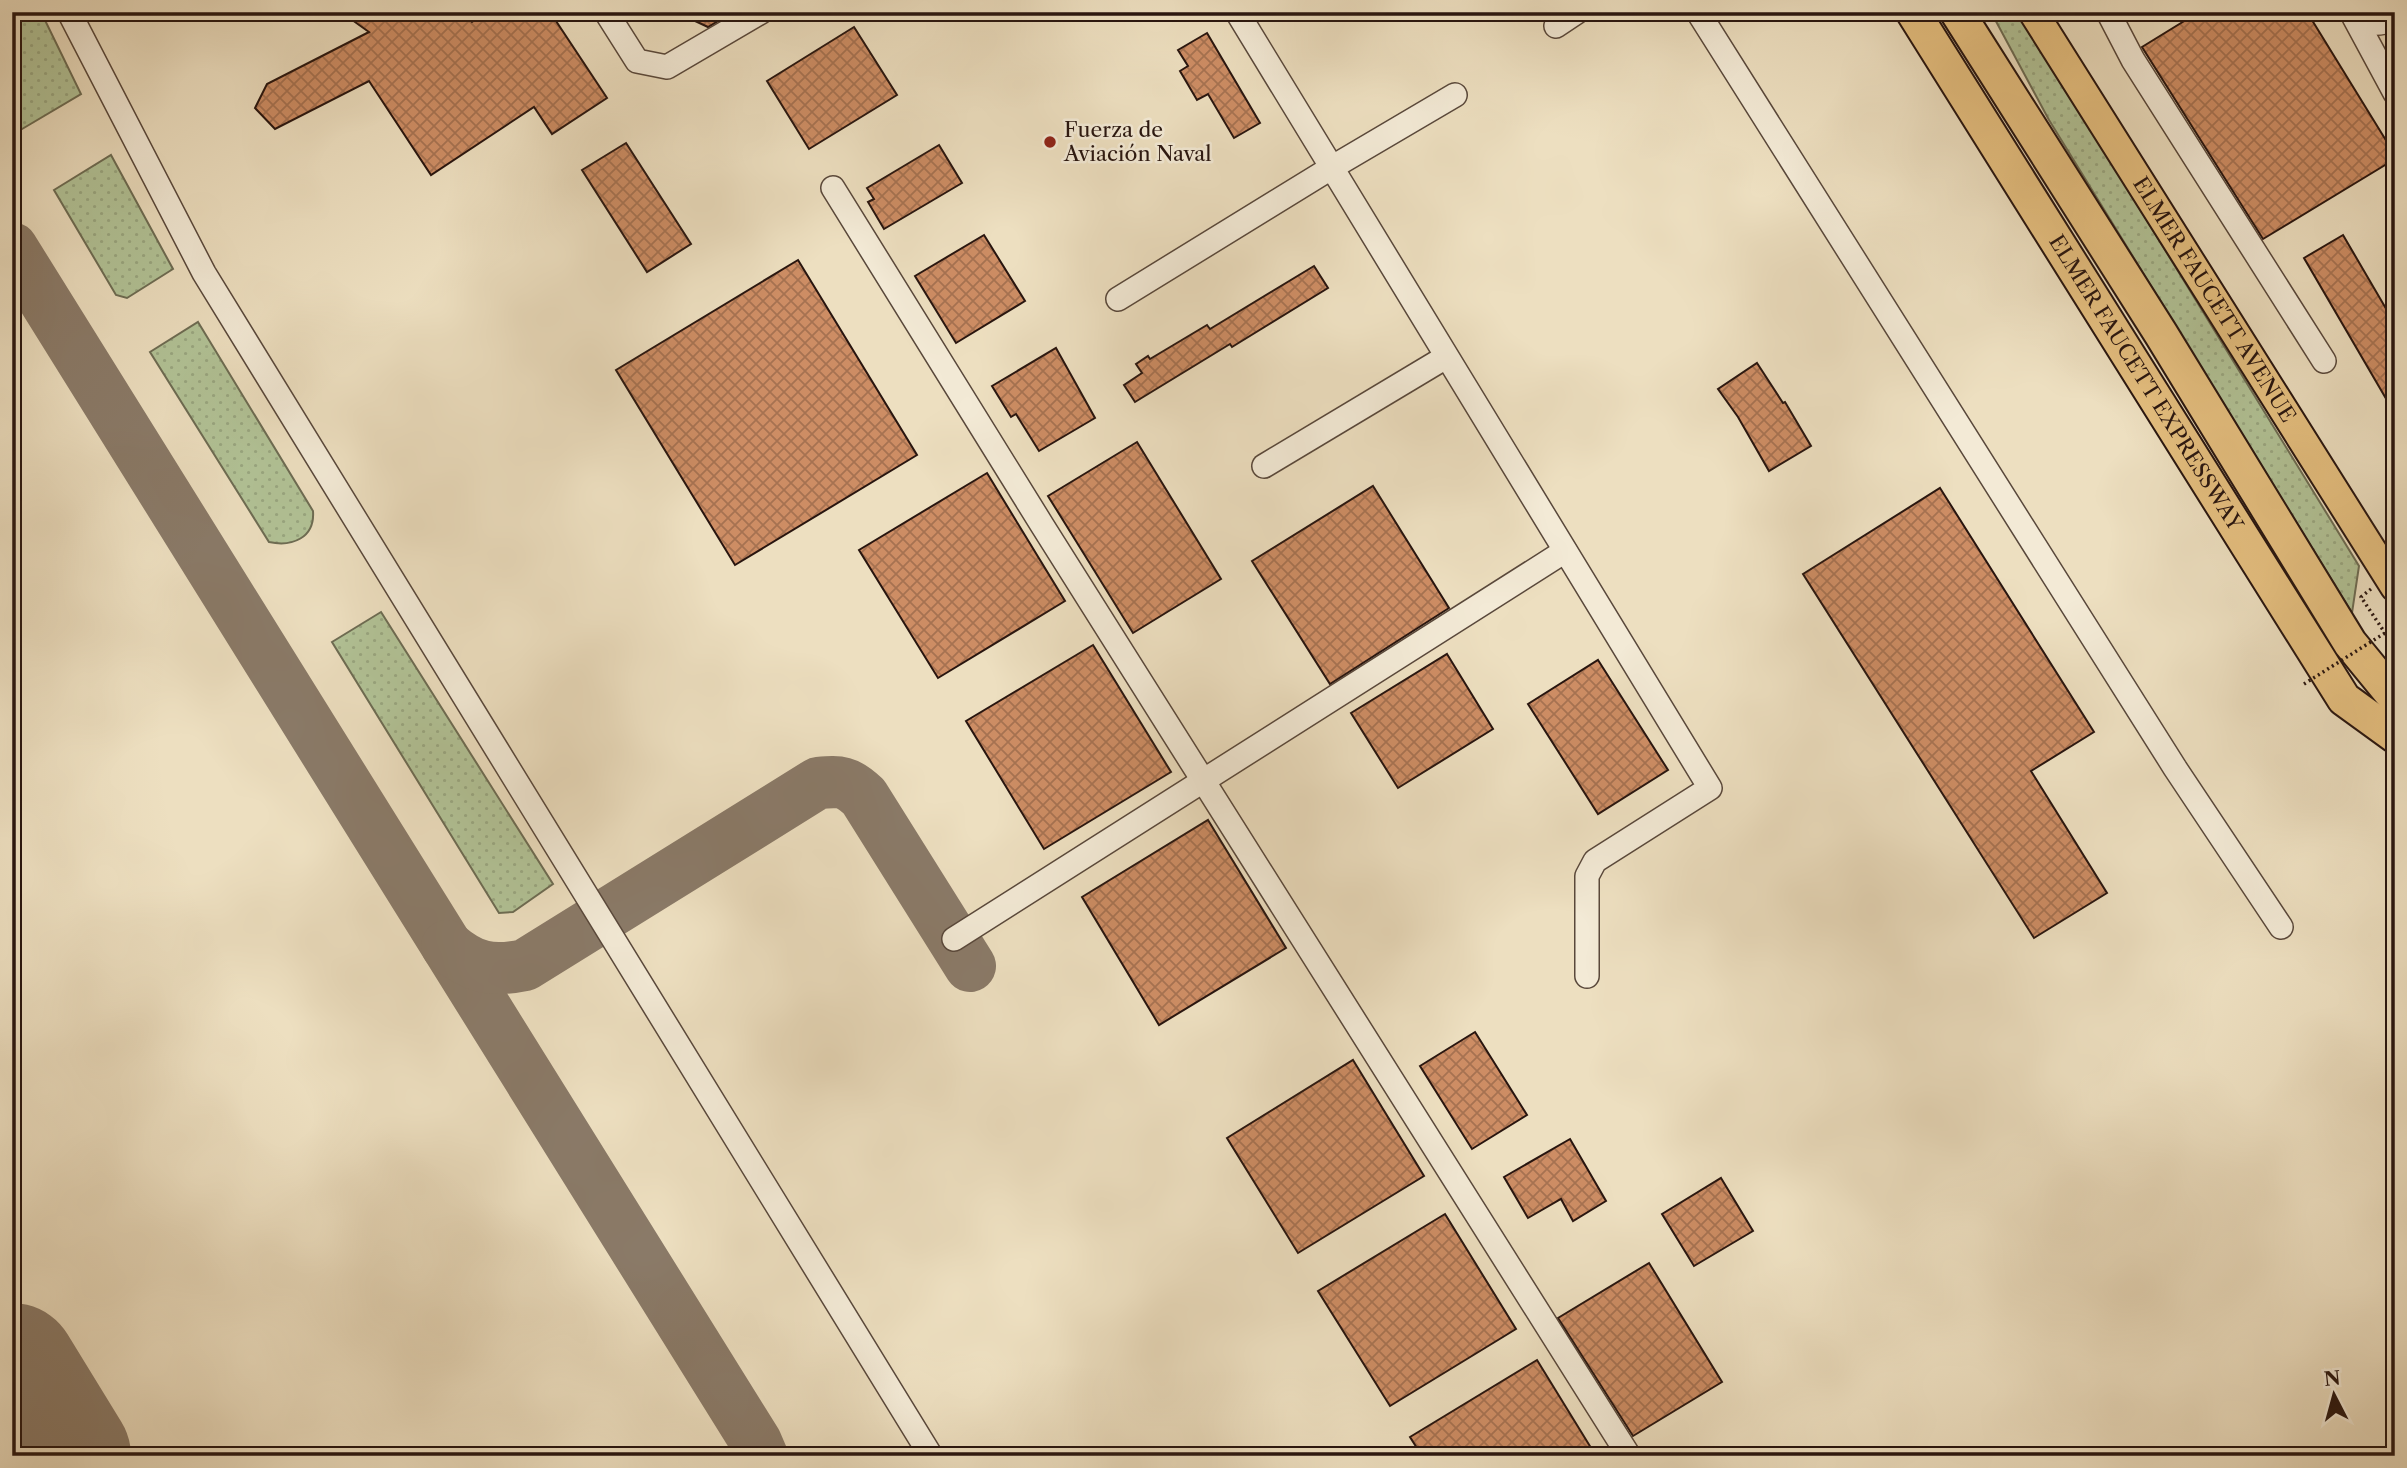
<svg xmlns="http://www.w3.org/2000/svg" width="2407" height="1468" viewBox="0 0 2407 1468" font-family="'Libre Caslon Text',serif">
	<defs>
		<pattern id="grass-dots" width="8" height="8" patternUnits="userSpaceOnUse" patternTransform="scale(1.75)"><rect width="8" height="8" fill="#b2c397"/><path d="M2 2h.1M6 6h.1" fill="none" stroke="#99a781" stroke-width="1.8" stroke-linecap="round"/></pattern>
		<pattern id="building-cross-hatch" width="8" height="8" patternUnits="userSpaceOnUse" patternTransform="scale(1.75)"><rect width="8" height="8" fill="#cd8d64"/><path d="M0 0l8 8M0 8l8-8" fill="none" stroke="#a67251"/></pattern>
	</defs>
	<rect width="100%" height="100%" fill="#eddfc0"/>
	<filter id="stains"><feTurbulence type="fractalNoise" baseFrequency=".00286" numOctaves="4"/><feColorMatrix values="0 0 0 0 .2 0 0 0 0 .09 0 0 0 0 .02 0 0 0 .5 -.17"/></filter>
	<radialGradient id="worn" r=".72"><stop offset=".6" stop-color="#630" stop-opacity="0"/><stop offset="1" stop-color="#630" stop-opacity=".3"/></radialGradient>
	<g fill="url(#grass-dots)" stroke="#6d6c53" stroke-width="2">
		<path d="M 12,12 L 41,12 L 81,94 L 17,132 L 12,124 Z"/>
		<path d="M 1991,12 L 2019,12 L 2359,566 L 2352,613 L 2049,120 Z"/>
		<path d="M 111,155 L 173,269 L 127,298 L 116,295 L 54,190 Z"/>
		<path d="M 198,322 L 313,511 C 315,538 292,547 269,542 L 150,352 Z"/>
		<path d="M 381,612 L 553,884 L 513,912 L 499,913 L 332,642 Z"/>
	</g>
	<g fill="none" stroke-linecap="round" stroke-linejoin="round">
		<g stroke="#8a7a68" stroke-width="52">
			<path d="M 12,248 L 756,1442 L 762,1456"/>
			<path d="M 447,946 C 473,968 491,972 525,965 L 818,783 C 841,781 847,781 864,797 L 970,966"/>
		</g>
		<path stroke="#8a7a68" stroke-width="130" d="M 12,1368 L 66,1456"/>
	</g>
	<g fill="url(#building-cross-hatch)" stroke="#28150f" stroke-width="2">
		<path d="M 341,12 L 465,12 L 472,22 L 487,12 L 550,12 L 607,98 L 552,134 L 534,107 L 431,175 L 369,81 L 275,129 L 255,108 L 267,84 L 369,32 Z"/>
		<path d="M 676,12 L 733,12 L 708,27 Z"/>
		<path d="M 2199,12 L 2307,12 L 2395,155 L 2395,159 L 2263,239 L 2142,47 Z"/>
		<path d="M 854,27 L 897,95 L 809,149 L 767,81 Z"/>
		<path d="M 1207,33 L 1260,123 L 1234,138 L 1208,94 L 1197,100 L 1180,71 L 1188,66 L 1178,50 Z"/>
		<path d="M 626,143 L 691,244 L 647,272 L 582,170 Z"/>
		<path d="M 939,145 L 962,183 L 884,229 L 868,202 L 874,199 L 867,188 Z"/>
		<path d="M 984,235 L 1025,301 L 956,343 L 915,276 Z"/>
		<path d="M 2343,235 L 2395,324 L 2395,414 L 2304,258 Z"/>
		<path d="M 798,260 L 917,455 L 735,565 L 616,370 Z"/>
		<path d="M 1314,266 L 1328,288 L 1232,347 L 1230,344 L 1135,402 L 1124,385 L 1142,373 L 1136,364 L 1148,356 L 1150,359 L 1207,325 L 1210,329 Z"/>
		<path d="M 1056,348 L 1095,418 L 1039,451 L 1016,414 L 1011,417 L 992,386 Z"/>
		<path d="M 1757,363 L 1783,403 L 1785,402 L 1811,446 L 1769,471 L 1738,417 L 1718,389 Z"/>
		<path d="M 1137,442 L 1221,579 L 1133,633 L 1048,496 Z"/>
		<path d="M 987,473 L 1065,601 L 938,678 L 859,550 Z"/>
		<path d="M 1373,486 L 1449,608 L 1330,684 L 1252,561 Z"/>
		<path d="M 1940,488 L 2094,732 L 2031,771 L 2107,893 L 2034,938 L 1803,574 Z"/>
		<path d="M 1093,645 L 1171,772 L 1044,849 L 966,721 Z"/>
		<path d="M 1447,654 L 1493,729 L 1398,788 L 1351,713 Z"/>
		<path d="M 1598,660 L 1668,770 L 1598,814 L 1528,704 Z"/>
		<path d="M 1208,820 L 1286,948 L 1159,1025 L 1082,897 Z"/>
		<path d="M 1475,1032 L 1527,1115 L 1472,1149 L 1420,1066 Z"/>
		<path d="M 1353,1060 L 1424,1176 L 1298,1253 L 1227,1138 Z"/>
		<path d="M 1570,1139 L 1606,1201 L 1573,1221 L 1561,1199 L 1528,1218 L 1504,1177 Z"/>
		<path d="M 1721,1178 L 1753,1231 L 1694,1266 L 1662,1214 Z"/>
		<path d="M 1445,1214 L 1516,1329 L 1390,1406 L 1318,1291 Z"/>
		<path d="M 1649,1263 L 1722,1382 L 1633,1436 L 1558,1318 Z"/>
		<path d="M 1537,1360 L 1596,1456 L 1422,1456 L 1410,1437 Z"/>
	</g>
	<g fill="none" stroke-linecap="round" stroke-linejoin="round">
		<defs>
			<g id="minor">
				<path d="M 69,12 L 204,273 L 931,1456"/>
				<path d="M 606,12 L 637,61 L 667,67 L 761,12"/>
				<path d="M 1237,12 L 1710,788 L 1595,861 L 1587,876 L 1587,976"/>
				<path d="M 1698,12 L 2175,768 L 2281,927"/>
				<path d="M 2108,12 L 2133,60 L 2324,361"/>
				<path d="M 2351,12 C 2362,26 2380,25 2395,19"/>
				<path d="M 2354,17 L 2395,93"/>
				<path d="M 1556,26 L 1577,12"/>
				<path d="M 833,188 L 1042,525 L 1629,1456"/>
				<path d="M 1118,299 L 1331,168 L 1455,95"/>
				<path d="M 1264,466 L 1446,357"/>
				<path d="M 954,939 L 1565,551"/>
			</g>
			<g id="major">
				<path id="s1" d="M 2033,12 L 2395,587"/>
			</g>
			<g id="highway">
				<path id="s2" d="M 1913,12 L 2344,699 L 2395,736"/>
				<path d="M 1957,12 L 2161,334 L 2350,643 L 2395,698"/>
			</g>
		</defs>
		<use href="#minor" stroke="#59483b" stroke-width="26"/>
		<use href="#major" stroke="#28150f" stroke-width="32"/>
		<use href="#highway" stroke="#28150f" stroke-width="37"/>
		<path stroke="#28150f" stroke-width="3.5" stroke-dasharray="2 3.5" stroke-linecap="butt" d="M 2371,589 L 2361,597 L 2385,633"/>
		<use href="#minor" stroke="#f3ead6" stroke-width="23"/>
		<use href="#major" stroke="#e6c080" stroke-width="28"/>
		<use href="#highway" stroke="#e6c080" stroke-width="33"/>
		<path stroke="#28150f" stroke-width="3.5" stroke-dasharray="2 3.5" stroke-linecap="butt" d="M 2304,684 L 2385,633"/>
	</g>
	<circle fill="#8f2418" stroke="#f3ead6" stroke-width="2.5" cx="1050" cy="142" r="7"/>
	<g text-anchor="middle" stroke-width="5" stroke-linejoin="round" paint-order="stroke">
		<g font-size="21" fill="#28150f" stroke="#f3ead6" text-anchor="start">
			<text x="1064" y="137">Fuerza de<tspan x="1064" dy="24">Aviación Naval</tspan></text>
		</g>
		<g font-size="21" fill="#28150f" stroke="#f3ead6">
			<text dy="7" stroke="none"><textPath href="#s1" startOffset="340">ELMER FAUCETT AVENUE</textPath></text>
			<text dy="7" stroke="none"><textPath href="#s2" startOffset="438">ELMER FAUCETT EXPRESSWAY</textPath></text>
		</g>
	</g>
	<rect width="2407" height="1468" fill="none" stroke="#eddfc0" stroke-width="42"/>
	<rect x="14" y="14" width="2379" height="1440" fill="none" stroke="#28150f" stroke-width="3.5"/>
	<rect x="21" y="21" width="2365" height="1426" fill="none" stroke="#28150f" stroke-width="2"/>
	<g transform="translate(2334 1395) rotate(354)" stroke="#f3ead6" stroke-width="5" paint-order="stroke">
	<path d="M0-5L12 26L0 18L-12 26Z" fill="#28150f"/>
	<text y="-10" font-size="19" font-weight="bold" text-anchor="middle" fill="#28150f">N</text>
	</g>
	<rect width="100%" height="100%" filter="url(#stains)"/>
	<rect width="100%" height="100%" fill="url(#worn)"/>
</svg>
